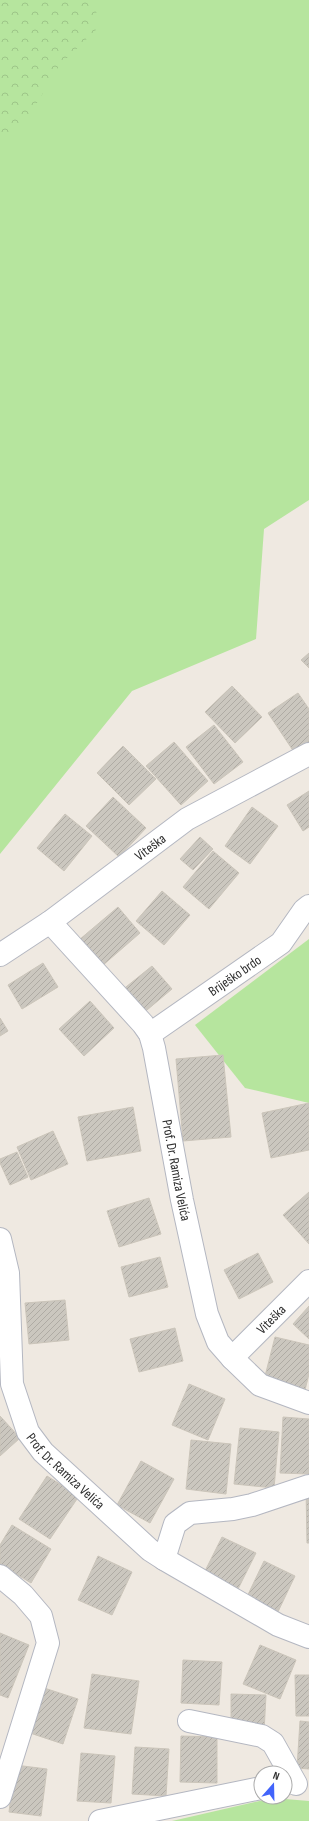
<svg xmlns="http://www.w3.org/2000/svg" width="309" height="1821" viewBox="0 0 309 1821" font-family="'Sofia Sans Condensed',sans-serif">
	<defs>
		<pattern id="forest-crowns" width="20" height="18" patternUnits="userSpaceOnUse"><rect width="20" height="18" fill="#b6e59e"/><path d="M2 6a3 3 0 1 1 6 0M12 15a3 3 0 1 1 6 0" fill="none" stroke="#9dc588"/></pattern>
		<pattern id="building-hatch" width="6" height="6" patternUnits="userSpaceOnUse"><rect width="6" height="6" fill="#cbc7bf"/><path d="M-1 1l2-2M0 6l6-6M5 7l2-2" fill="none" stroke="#afaba4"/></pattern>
	</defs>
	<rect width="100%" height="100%" fill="#efe9e1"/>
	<g fill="#b6e59e">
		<path d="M 0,0 L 309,0 L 309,500 L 264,529 L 256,639 L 132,691 L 0,854 Z"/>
		<path d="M 309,939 L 309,1103 L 245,1088 L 195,1025 Z"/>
		<path d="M 273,1798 L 309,1801 L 309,1821 L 172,1821 Z"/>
	</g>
	<path fill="url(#forest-crowns)" d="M 0,0 L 95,0 L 98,28 L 59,66 L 24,125 L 0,142 Z"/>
	<g fill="url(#building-hatch)" stroke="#cbc5ba">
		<path d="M 309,653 L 309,668 L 301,660 Z"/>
		<path d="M 232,686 L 262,717 L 235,743 L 205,712 Z"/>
		<path d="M 298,693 L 309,709 L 309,743 L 294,752 L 268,713 Z"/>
		<path d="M 214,725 L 243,762 L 214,784 L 186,747 Z"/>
		<path d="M 174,742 L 208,781 L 181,805 L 146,766 Z"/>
		<path d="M 123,746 L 156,779 L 129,805 L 97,773 Z"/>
		<path d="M 309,791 L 309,827 L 303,831 L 287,805 Z"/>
		<path d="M 113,797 L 146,828 L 119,857 L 86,826 Z"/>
		<path d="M 252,807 L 278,826 L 250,864 L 225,846 Z"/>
		<path d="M 65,814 L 92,836 L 64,871 L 37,848 Z"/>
		<path d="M 200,837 L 213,849 L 193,870 L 180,859 Z"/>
		<path d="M 213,851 L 239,873 L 209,909 L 183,887 Z"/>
		<path d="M 162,891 L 190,915 L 164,945 L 136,921 Z"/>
		<path d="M 118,907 L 140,933 L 102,966 L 79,940 Z"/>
		<path d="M 43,963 L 58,987 L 22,1009 L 8,985 Z"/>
		<path d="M 152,966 L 172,989 L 141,1015 L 121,991 Z"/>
		<path d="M 90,1001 L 114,1028 L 84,1056 L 59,1029 Z"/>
		<path d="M 0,1018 L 8,1031 L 0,1036 Z"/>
		<path d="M 223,1055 L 231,1137 L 183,1141 L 176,1059 Z"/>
		<path d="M 309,1103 L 309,1150 L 271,1158 L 262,1113 Z"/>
		<path d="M 133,1107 L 141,1151 L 87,1161 L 78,1117 Z"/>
		<path d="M 53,1131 L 68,1164 L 31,1180 L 17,1147 Z"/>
		<path d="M 17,1152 L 28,1177 L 10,1185 L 0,1163 L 0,1159 Z"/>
		<path d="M 309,1192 L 309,1244 L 283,1215 Z"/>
		<path d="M 149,1198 L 161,1234 L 119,1247 L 107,1211 Z"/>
		<path d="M 258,1253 L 273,1282 L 239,1299 L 224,1270 Z"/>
		<path d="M 160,1257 L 168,1287 L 129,1297 L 121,1267 Z"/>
		<path d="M 65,1300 L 69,1340 L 29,1344 L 25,1303 Z"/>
		<path d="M 309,1306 L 309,1339 L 293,1324 Z"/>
		<path d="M 175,1328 L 183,1361 L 139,1372 L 130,1339 Z"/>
		<path d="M 275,1337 L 309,1345 L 309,1374 L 305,1390 L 264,1380 Z"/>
		<path d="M 189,1384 L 225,1399 L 208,1440 L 172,1425 Z"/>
		<path d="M 0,1416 L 20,1438 L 0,1456 Z"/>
		<path d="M 283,1417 L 309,1419 L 309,1474 L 280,1473 Z"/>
		<path d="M 240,1428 L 279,1432 L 274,1488 L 234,1484 Z"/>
		<path d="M 191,1440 L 231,1444 L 226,1494 L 186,1489 Z"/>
		<path d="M 141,1461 L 174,1479 L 150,1523 L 117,1505 Z"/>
		<path d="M 47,1476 L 79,1496 L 50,1539 L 19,1519 Z"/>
		<path d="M 306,1488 L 309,1488 L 309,1543 L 307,1543 Z"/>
		<path d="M 12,1525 L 51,1549 L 31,1583 L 0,1564 L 0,1545 Z"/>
		<path d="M 222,1537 L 256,1553 L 235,1595 L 201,1579 Z"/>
		<path d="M 98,1556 L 132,1572 L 112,1615 L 78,1600 Z"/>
		<path d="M 264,1561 L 295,1576 L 275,1618 L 244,1603 Z"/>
		<path d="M 0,1633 L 29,1645 L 8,1698 L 0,1695 Z"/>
		<path d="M 260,1645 L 296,1660 L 280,1699 L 243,1684 Z"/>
		<path d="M 183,1660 L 222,1662 L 219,1705 L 181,1703 Z"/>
		<path d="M 92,1674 L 139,1681 L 131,1734 L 84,1728 Z"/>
		<path d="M 295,1675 L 309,1675 L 309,1716 L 296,1716 Z"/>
		<path d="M 35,1685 L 78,1699 L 63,1744 L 21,1730 Z"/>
		<path d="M 231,1694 L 266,1695 L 264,1732 L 231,1728 Z"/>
		<path d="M 300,1721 L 309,1722 L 309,1769 L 297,1768 Z"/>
		<path d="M 181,1736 L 217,1737 L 217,1783 L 180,1782 Z"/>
		<path d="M 135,1747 L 169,1749 L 166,1796 L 132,1794 Z"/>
		<path d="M 81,1753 L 115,1756 L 111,1803 L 77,1801 Z"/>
		<path d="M 15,1765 L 47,1769 L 41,1816 L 9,1812 Z"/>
	</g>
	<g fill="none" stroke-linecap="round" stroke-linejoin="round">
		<defs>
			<g id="minor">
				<path id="s1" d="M 50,922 L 143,1024 L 150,1034 L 154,1048 L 182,1200 L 207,1314 L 218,1342 L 232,1358 L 260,1385 L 309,1403"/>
				<path id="s2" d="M 0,955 L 50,922 L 187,819 L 309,754"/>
				<path id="s3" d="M 150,1034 L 281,943 L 304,910 L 309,906"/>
				<path id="s4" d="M 0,1239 L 8,1273 L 12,1384 L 28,1432 L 43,1452 L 150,1550 L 164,1559 L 278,1625 L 309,1637"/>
				<path id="s5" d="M 232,1358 L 309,1281"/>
				<path d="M 164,1559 L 175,1524 L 190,1513 L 233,1509 L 252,1505 L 309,1486"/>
				<path d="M 0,1576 L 23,1595 L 41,1616 L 48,1643 L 0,1797"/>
				<path d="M 189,1721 L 262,1736 L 273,1743 L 296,1784"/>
				<path d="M 100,1821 L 261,1788"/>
			</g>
		</defs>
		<use href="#minor" stroke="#b4b7c1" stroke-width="24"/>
		<use href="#minor" stroke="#fff" stroke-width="22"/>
	</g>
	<g text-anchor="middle" stroke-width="4" stroke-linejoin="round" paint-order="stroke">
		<g font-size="14" fill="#2e2e2e" stroke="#fff">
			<text dy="5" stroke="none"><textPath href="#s2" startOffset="185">Viteška</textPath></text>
			<text dy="5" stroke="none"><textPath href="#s3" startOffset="103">Briješko brdo</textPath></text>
			<text dy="5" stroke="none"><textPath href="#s1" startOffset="289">Prof. Dr. Ramiza Velića</textPath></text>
			<text dy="5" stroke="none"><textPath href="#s5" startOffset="55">Viteška</textPath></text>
			<text dy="5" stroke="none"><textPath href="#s4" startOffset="251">Prof. Dr. Ramiza Velića</textPath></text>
		</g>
	</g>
	<g transform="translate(273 1785) rotate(20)"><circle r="19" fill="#ffffff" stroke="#ababab"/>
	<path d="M0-3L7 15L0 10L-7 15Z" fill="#4264fb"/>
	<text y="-6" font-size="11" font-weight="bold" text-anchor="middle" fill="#2e2e2e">N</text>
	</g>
</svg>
